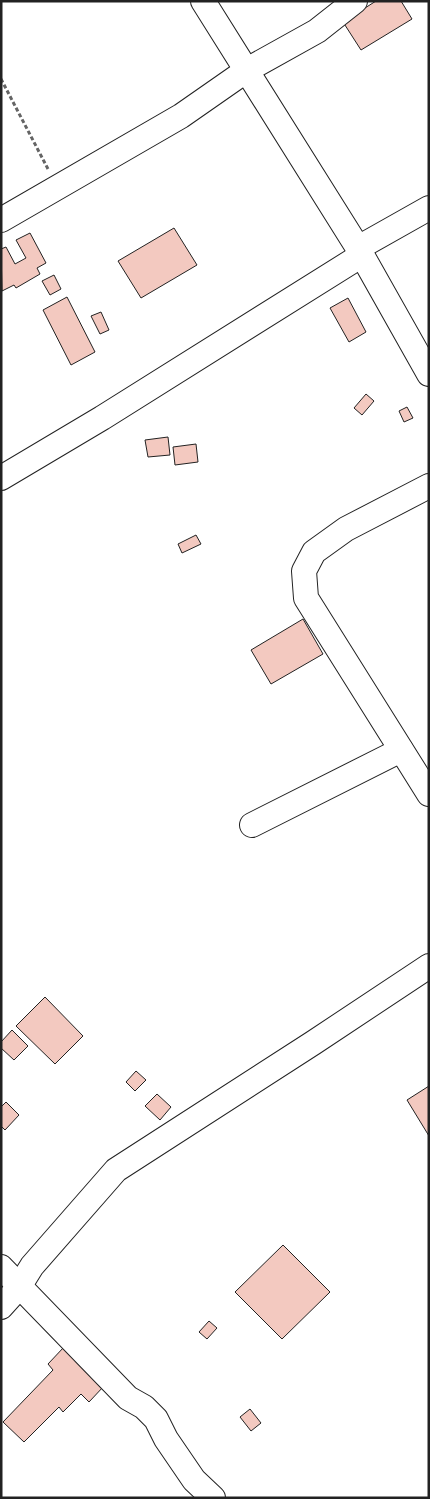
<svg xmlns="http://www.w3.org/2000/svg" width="430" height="1499" viewBox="0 0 430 1499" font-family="'Roboto Condensed',sans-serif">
	<rect width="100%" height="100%" fill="#fff"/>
	<g fill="#f3c9c0" stroke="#222">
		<path d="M 376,1 L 401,1 L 412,19 L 361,50 L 343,22 Z"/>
		<path d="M 174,228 L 197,265 L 141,298 L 118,261 Z"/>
		<path d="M 30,233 L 46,263 L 37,268 L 40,274 L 16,288 L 14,285 L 2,291 L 1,249 L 6,247 L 15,264 L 26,258 L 16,240 Z"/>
		<path d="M 54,275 L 61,289 L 50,295 L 42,281 Z"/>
		<path d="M 67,297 L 95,352 L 71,365 L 43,310 Z"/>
		<path d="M 348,298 L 366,332 L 349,342 L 330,308 Z"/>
		<path d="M 101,312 L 109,330 L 100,334 L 91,316 Z"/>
		<path d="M 366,394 L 374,401 L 362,415 L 354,408 Z"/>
		<path d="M 407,407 L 413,418 L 404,422 L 399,411 Z"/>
		<path d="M 168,437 L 170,455 L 148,457 L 145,440 Z"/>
		<path d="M 196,444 L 198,462 L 175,465 L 173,447 Z"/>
		<path d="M 196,535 L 201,544 L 182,553 L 178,544 Z"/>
		<path d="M 303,619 L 323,654 L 271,684 L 251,650 Z"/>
		<path d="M 45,997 L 83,1036 L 55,1064 L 16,1026 Z"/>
		<path d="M 12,1030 L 28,1046 L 14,1060 L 1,1048 L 1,1042 Z"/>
		<path d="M 136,1071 L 146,1080 L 135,1091 L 126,1082 Z"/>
		<path d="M 429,1086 L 429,1136 L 407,1100 Z"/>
		<path d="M 157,1094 L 171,1107 L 160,1120 L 145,1106 Z"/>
		<path d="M 6,1102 L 19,1115 L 5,1130 L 1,1126 L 1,1107 Z"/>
		<path d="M 283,1245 L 330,1292 L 282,1339 L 235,1292 Z"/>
		<path d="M 209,1321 L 217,1328 L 207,1339 L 199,1332 Z"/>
		<path d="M 64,1347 L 104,1386 L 89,1402 L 81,1394 L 63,1412 L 59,1407 L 24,1442 L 3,1422 L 53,1370 L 48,1364 Z"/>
		<path d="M 250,1409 L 261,1423 L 251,1431 L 240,1417 Z"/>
	</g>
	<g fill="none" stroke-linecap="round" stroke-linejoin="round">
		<defs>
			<g id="minor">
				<path d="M 203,1 L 358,248 L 429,374"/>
				<path d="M 1,220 L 181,116 L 247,70 L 317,31 L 355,1"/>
				<path d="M 358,248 L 429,208"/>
				<path d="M 1,478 L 102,418 L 362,255"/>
				<path d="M 429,486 L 346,529 L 314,552 L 304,571 L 306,598 L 429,794"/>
				<path d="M 252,825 L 401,750"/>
				<path d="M 1,1267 L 128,1398 L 144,1407 L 156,1419 L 166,1439 L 194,1480 L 213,1498"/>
				<path d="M 1,1307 L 19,1287 L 32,1266 L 116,1170 L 313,1043 L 429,966"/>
			</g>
		</defs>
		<use href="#minor" stroke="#222" stroke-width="26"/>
		<path stroke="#646464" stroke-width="3" stroke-dasharray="4 2.5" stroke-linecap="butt" d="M 1,79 L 48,169"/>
		<use href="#minor" stroke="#fff" stroke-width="24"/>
	</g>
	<rect width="430" height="1499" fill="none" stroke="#222222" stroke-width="5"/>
</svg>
